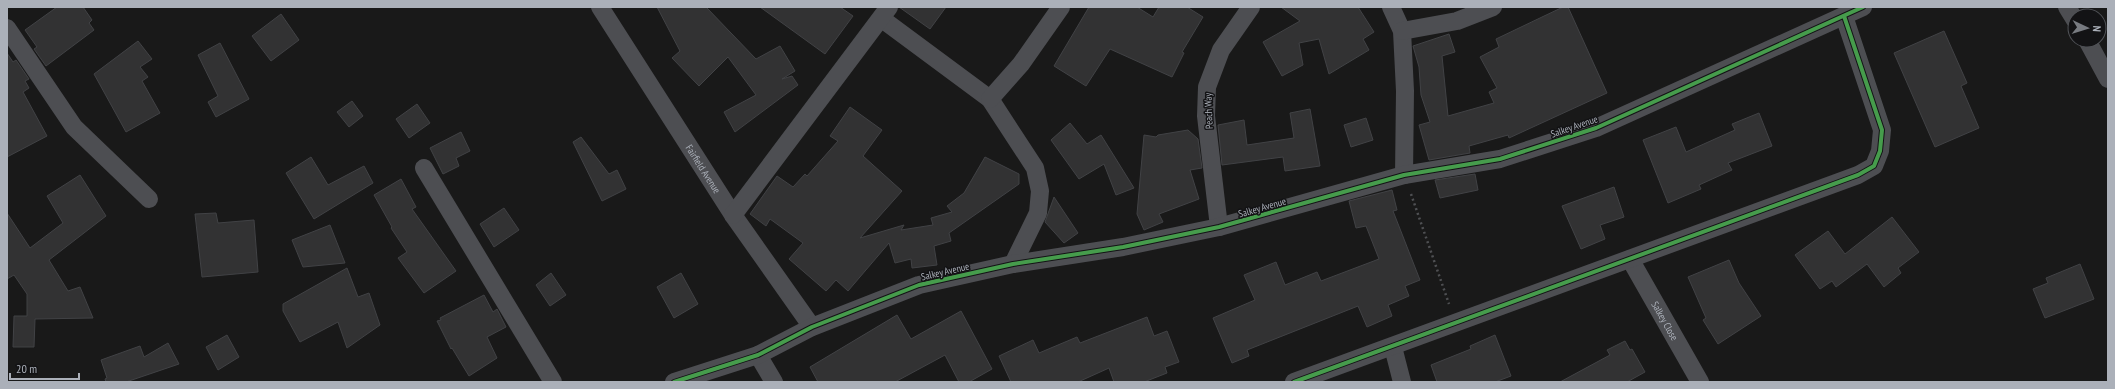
<svg xmlns="http://www.w3.org/2000/svg" width="2115" height="389" viewBox="0 0 2115 389" font-family="'PT Sans Narrow',sans-serif">
	<rect width="100%" height="100%" fill="#191919"/>
	<g fill="#323233" stroke="#414245">
		<path d="M 57,7 L 83,7 L 92,20 L 89,23 L 94,30 L 46,66 L 34,49 L 37,47 L 25,30 Z"/>
		<path d="M 657,7 L 706,7 L 756,59 L 780,46 L 795,71 L 782,79 L 792,76 L 798,85 L 735,132 L 724,112 L 756,95 L 728,57 L 699,86 L 672,58 L 680,51 Z"/>
		<path d="M 760,7 L 840,7 L 853,16 L 825,54 Z"/>
		<path d="M 899,7 L 946,7 L 930,29 Z"/>
		<path d="M 1089,7 L 1137,7 L 1153,17 L 1159,7 L 1187,7 L 1203,17 L 1182,52 L 1184,53 L 1172,77 L 1110,49 L 1086,86 L 1054,66 Z"/>
		<path d="M 1281,7 L 1358,7 L 1374,32 L 1363,39 L 1369,50 L 1329,74 L 1319,39 L 1299,43 L 1303,65 L 1282,76 L 1263,42 L 1300,21 Z"/>
		<path d="M 1563,7 L 1568,7 L 1607,93 L 1509,138 L 1508,135 L 1469,146 L 1470,153 L 1429,160 L 1419,125 L 1430,122 L 1421,95 L 1419,67 L 1413,46 L 1449,34 L 1455,52 L 1442,56 L 1448,116 L 1494,103 L 1489,92 L 1497,88 L 1480,57 L 1499,47 L 1496,39 Z"/>
		<path d="M 281,14 L 299,40 L 271,61 L 252,36 Z"/>
		<path d="M 1944,31 L 1967,83 L 1961,86 L 1979,128 L 1935,147 L 1894,53 Z"/>
		<path d="M 138,41 L 152,59 L 140,67 L 148,77 L 142,81 L 160,113 L 126,132 L 94,74 Z"/>
		<path d="M 220,43 L 249,99 L 216,117 L 208,102 L 218,96 L 198,55 Z"/>
		<path d="M 7,53 L 13,62 L 16,60 L 29,79 L 25,81 L 29,88 L 23,92 L 47,136 L 7,157 Z"/>
		<path d="M 352,101 L 363,116 L 349,127 L 337,112 Z"/>
		<path d="M 417,104 L 430,123 L 409,138 L 396,119 Z"/>
		<path d="M 850,107 L 882,130 L 863,156 L 902,191 L 860,238 L 904,225 L 901,230 L 933,225 L 931,218 L 952,212 L 947,206 L 964,193 L 985,157 L 1019,174 L 1019,184 L 949,233 L 951,241 L 934,246 L 937,265 L 912,268 L 911,259 L 895,263 L 889,243 L 848,291 L 836,280 L 826,291 L 789,259 L 803,243 L 770,219 L 766,226 L 750,214 L 777,176 L 793,187 L 805,174 L 807,176 L 838,141 L 830,136 Z"/>
		<path d="M 1310,109 L 1320,166 L 1285,171 L 1283,157 L 1222,165 L 1218,125 L 1244,120 L 1247,145 L 1294,138 L 1290,113 Z"/>
		<path d="M 1759,113 L 1772,146 L 1728,163 L 1732,170 L 1699,185 L 1701,189 L 1668,203 L 1643,140 L 1676,127 L 1686,152 L 1735,130 L 1732,124 Z"/>
		<path d="M 1366,118 L 1373,140 L 1351,147 L 1344,125 Z"/>
		<path d="M 1070,123 L 1087,144 L 1101,135 L 1134,188 L 1116,195 L 1104,164 L 1079,179 L 1051,140 Z"/>
		<path d="M 1188,130 L 1198,139 L 1202,168 L 1190,170 L 1199,199 L 1159,214 L 1163,222 L 1144,230 L 1137,214 L 1144,135 L 1156,137 L 1158,135 Z"/>
		<path d="M 461,132 L 470,151 L 456,158 L 459,166 L 443,174 L 430,148 Z"/>
		<path d="M 581,137 L 609,174 L 617,170 L 626,189 L 602,201 L 573,142 Z"/>
		<path d="M 311,157 L 328,185 L 364,166 L 373,183 L 314,219 L 286,173 Z"/>
		<path d="M 1475,174 L 1478,190 L 1440,198 L 1435,180 Z"/>
		<path d="M 80,175 L 106,216 L 49,260 L 68,291 L 80,287 L 93,318 L 35,319 L 34,347 L 13,347 L 14,316 L 27,316 L 27,294 L 14,275 L 7,279 L 7,213 L 30,248 L 63,223 L 47,196 Z"/>
		<path d="M 401,179 L 416,207 L 412,209 L 456,271 L 424,293 L 398,258 L 407,252 L 391,228 L 392,227 L 374,195 Z"/>
		<path d="M 1614,187 L 1624,217 L 1600,225 L 1605,239 L 1581,249 L 1562,206 Z"/>
		<path d="M 1392,190 L 1397,210 L 1393,211 L 1420,280 L 1405,286 L 1409,296 L 1388,305 L 1392,316 L 1367,327 L 1358,306 L 1247,350 L 1249,356 L 1232,363 L 1213,318 L 1255,300 L 1244,275 L 1276,262 L 1285,285 L 1317,272 L 1321,281 L 1379,259 L 1366,226 L 1356,228 L 1349,201 Z"/>
		<path d="M 1054,197 L 1078,233 L 1064,243 L 1045,222 Z"/>
		<path d="M 504,208 L 519,230 L 494,247 L 480,224 Z"/>
		<path d="M 216,213 L 218,223 L 254,220 L 258,272 L 202,277 L 195,214 Z"/>
		<path d="M 1892,217 L 1919,252 L 1898,268 L 1901,273 L 1884,287 L 1867,264 L 1836,287 L 1832,281 L 1820,289 L 1795,255 L 1828,231 L 1845,254 Z"/>
		<path d="M 330,225 L 345,263 L 303,267 L 292,240 Z"/>
		<path d="M 1729,260 L 1739,283 L 1761,316 L 1718,344 L 1703,320 L 1706,318 L 1688,277 Z"/>
		<path d="M 2080,264 L 2094,299 L 2045,318 L 2033,289 L 2048,283 L 2046,278 Z"/>
		<path d="M 347,268 L 358,297 L 369,293 L 380,325 L 347,348 L 338,322 L 300,342 L 283,311 L 283,304 Z"/>
		<path d="M 551,273 L 566,295 L 550,306 L 536,285 Z"/>
		<path d="M 681,273 L 698,304 L 674,318 L 657,287 Z"/>
		<path d="M 484,295 L 493,312 L 497,309 L 506,327 L 487,337 L 497,358 L 469,376 L 452,348 L 451,349 L 437,321 L 441,320 L 440,318 Z"/>
		<path d="M 961,311 L 992,369 L 969,382 L 959,382 L 945,355 L 895,382 L 818,382 L 810,367 L 897,315 L 911,339 Z"/>
		<path d="M 1147,317 L 1154,336 L 1167,331 L 1179,362 L 1165,367 L 1167,373 L 1144,382 L 1114,382 L 1109,368 L 1078,382 L 1011,382 L 999,356 L 1033,340 L 1039,353 L 1077,337 L 1080,343 Z"/>
		<path d="M 227,335 L 239,357 L 218,370 L 206,347 Z"/>
		<path d="M 1495,335 L 1511,376 L 1495,382 L 1437,382 L 1431,365 L 1471,349 L 1470,346 Z"/>
		<path d="M 1625,341 L 1630,350 L 1632,349 L 1645,372 L 1627,382 L 1560,382 L 1610,355 L 1607,350 Z"/>
		<path d="M 168,343 L 179,364 L 126,382 L 106,382 L 105,379 L 107,378 L 101,360 L 140,346 L 144,357 Z"/>
	</g>
	<g fill="none" stroke-linecap="round" stroke-linejoin="round">
		<path stroke="#4f5053" stroke-width="2.5" stroke-dasharray="2 3" stroke-linecap="butt" d="M 1411,194 L 1449,304"/>
		<g stroke="#4d4e52" stroke-width="18">
			<path id="s1" d="M 600,7 L 733,215 L 812,327"/>
			<path d="M 1391,7 L 1402,31 L 1405,91 L 1404,175"/>
			<path d="M 2067,7 L 2075,20"/>
			<path d="M 882,19 L 990,99 L 1035,168 L 1040,191 L 1038,213 L 1013,264"/>
			<path d="M 7,28 L 74,127 L 149,199"/>
			<path d="M 1402,31 L 1457,21 L 1493,7"/>
			<path d="M 2087,40 L 2108,79"/>
			<path d="M 990,99 L 1021,64 L 1061,7"/>
			<path d="M 424,168 L 553,382"/>
			<path d="M 733,215 L 889,7"/>
			<path d="M 1219,227 L 1206,116 L 1207,87 L 1221,50 L 1251,7"/>
			<path id="s2" d="M 1630,259 L 1700,382"/>
			<path d="M 1393,347 L 1402,382"/>
			<path d="M 758,355 L 774,382"/>
			<path d="M 674,382 L 758,355 L 812,327 L 919,285 L 1013,264 L 1123,247 L 1219,227 L 1404,175 L 1500,159 L 1596,128 L 1863,7"/>
			<path d="M 1294,382 L 1858,175 L 1874,166 L 1880,151 L 1882,130 L 1844,16"/>
		</g>
		<defs>
			<g id="cycleway">
				<path d="M 674,382 L 758,355 L 812,327 L 919,285 L 1013,264 L 1123,247 L 1219,227 L 1404,175 L 1500,159 L 1596,128 L 1863,7"/>
				<path d="M 1294,382 L 1858,175 L 1874,166 L 1880,151 L 1882,130 L 1844,16"/>
			</g>
		</defs>
		<use href="#cycleway" stroke="#131315" stroke-width="6"/>
		<use href="#cycleway" stroke="#469c4c" stroke-width="4"/>
	</g>
	<g text-anchor="middle" stroke-width="3" stroke-linejoin="round" paint-order="stroke">
		<g font-size="10" fill="#abb0b9" stroke="#131315">
			<text transform="translate(1208 111) rotate(-92)" y="4">Peach Way</text>
			<text transform="translate(1574 126) rotate(-19)" y="4">Salkey Avenue</text>
			<text dy="4" stroke="none"><textPath href="#s1" startOffset="192">Fairfield Avenue</textPath></text>
			<text transform="translate(1262 207) rotate(-16)" y="4">Salkey Avenue</text>
			<text transform="translate(945 271) rotate(-13)" y="4">Salkey Avenue</text>
			<text dy="4" stroke="none"><textPath href="#s2" startOffset="71">Salkey Close</textPath></text>
		</g>
	</g>
	<rect width="2115" height="389" fill="none" stroke="#abb0b9" stroke-width="16"/>
	<g transform="translate(2087 28) rotate(94)"><circle r="19" fill="#131315" stroke="#505257"/>
	<path d="M0-3L7 15L0 10L-7 15Z" fill="#787b81"/>
	<text y="-6" font-size="11" font-weight="bold" text-anchor="middle" fill="#abb0b9">N</text>
	</g>
	<path d="M10 373v6h69v-6" fill="none" stroke="#abb0b9" stroke-width="2"/>
	<text x="16" y="373" font-size="12" fill="#abb0b9" stroke="#131315" stroke-width="3" paint-order="stroke">20 m</text>
</svg>
